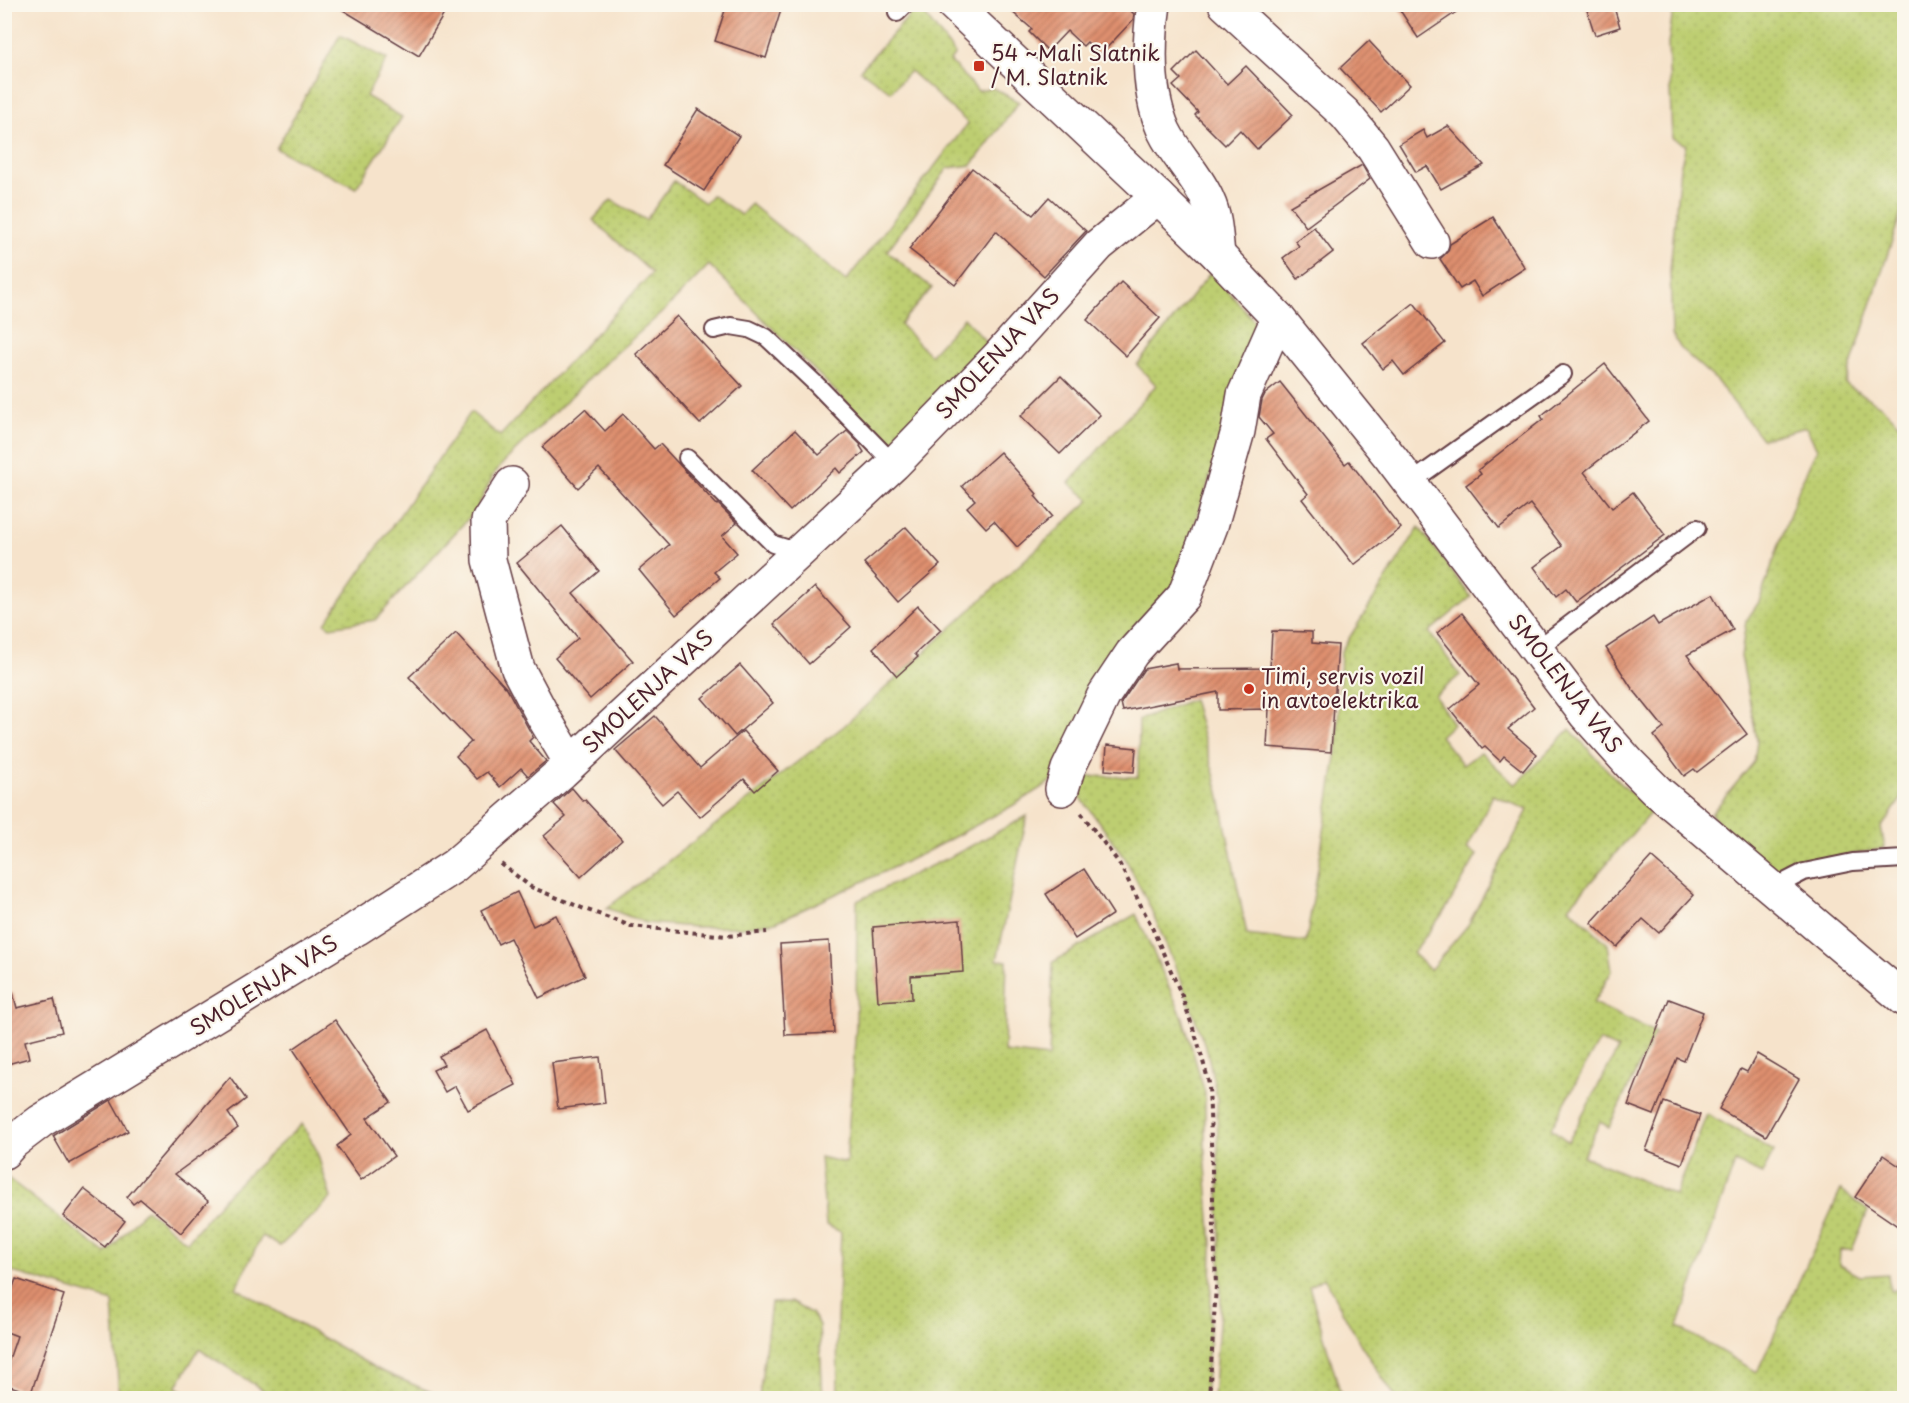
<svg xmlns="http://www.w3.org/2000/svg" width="1909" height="1403" viewBox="0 0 1909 1403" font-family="'Playpen Sans',sans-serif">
	<defs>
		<pattern id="grass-dots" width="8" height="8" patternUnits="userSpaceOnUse" patternTransform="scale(1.5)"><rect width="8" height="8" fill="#bdce71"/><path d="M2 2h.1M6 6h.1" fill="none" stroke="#a4b062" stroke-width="1.8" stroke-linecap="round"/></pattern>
		<pattern id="building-hatch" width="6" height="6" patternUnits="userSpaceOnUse" patternTransform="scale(1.5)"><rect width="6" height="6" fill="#de8f6e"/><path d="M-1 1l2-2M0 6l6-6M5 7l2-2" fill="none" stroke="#b6745b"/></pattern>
	</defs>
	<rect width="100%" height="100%" fill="#fbf7ec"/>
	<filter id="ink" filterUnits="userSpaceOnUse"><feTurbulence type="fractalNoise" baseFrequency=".0167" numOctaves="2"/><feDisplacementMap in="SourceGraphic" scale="12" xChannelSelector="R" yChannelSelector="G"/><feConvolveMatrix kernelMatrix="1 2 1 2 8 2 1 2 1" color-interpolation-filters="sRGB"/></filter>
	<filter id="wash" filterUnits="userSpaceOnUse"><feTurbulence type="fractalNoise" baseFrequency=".008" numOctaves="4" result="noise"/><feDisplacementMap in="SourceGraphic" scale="24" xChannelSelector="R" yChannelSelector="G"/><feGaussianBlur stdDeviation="1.35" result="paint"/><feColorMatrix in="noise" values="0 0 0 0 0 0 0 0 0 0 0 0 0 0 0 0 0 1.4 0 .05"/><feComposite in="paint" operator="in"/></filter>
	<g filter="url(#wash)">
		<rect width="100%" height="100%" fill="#f6e3cb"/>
		<g fill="url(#grass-dots)" stroke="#84764e" stroke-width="1.5" fill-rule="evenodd">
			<path d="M 1674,5 L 1904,5 L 1904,204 L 1845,384 L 1881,406 L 1904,428 L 1904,795 L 1881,828 L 1885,848 L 1801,864 L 1780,875 L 1719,824 L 1711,814 L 1754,762 L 1757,740 L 1741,656 L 1746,621 L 1759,602 L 1800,485 L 1817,449 L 1806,427 L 1762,439 L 1715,379 L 1681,349 L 1672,334 L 1670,270 L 1680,168 L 1686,145 L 1672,138 L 1668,44 Z"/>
			<path d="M 918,6 L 955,54 L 950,61 L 978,91 L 993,88 L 1019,102 L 972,165 L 948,168 L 887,251 L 932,288 L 900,324 L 930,355 L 964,318 L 988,344 L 899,446 L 879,435 L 709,265 L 666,309 L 605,363 L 505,461 L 494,474 L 476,510 L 375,620 L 330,627 L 325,623 L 471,412 L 500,436 L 652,273 L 593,220 L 611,200 L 646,220 L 674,181 L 705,203 L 712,195 L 741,215 L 751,204 L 846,281 L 968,123 L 910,71 L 891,92 L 860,70 Z"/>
			<path d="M 340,35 L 387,59 L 366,96 L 402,117 L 356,188 L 276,149 Z"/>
			<path d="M 1211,272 L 1256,323 L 1249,356 L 1174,589 L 1052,781 L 1012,806 L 922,854 L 776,922 L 744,927 L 696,927 L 646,923 L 607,908 L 844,726 L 1090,500 L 1069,483 L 1156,385 L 1137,365 Z"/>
			<path d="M 1419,527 L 1471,597 L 1429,632 L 1460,675 L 1435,696 L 1453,724 L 1440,736 L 1463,765 L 1481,752 L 1515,785 L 1570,729 L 1610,773 L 1651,812 L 1569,907 L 1608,944 L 1612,971 L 1593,1003 L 1655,1032 L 1609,1127 L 1600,1122 L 1583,1156 L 1675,1195 L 1707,1114 L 1774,1151 L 1762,1174 L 1735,1162 L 1678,1327 L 1757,1372 L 1841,1190 L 1868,1211 L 1852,1250 L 1840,1250 L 1839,1265 L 1860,1276 L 1888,1274 L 1890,1291 L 1904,1288 L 1904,1398 L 1396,1398 L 1361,1345 L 1324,1278 L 1309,1286 L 1342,1398 L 1213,1398 L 1221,1299 L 1217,1098 L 1208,1054 L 1181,980 L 1150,907 L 1125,858 L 1073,787 L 1075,776 L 1138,777 L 1139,720 L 1193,699 L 1219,792 L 1247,935 L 1306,942 L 1337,751 L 1341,651 ZM 1493,795 L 1528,810 L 1468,925 L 1430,970 L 1413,953 L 1446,909 L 1477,855 L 1467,849 ZM 1599,1041 L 1618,1049 L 1568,1142 L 1551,1128 Z"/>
			<path d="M 1027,816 L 997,960 L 1007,961 L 1004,1052 L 1049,1057 L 1053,962 L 1136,914 L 1183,1018 L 1205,1093 L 1205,1153 L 1212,1244 L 1210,1333 L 1205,1398 L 829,1398 L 838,1397 L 837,1320 L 841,1232 L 826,1225 L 820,1157 L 846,1163 L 856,1026 L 857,901 L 956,854 Z"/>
			<path d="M 302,1124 L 316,1149 L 331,1198 L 280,1246 L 262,1236 L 236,1288 L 379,1370 L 445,1398 L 275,1398 L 199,1349 L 176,1387 L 197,1398 L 119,1398 L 113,1302 L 27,1276 L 5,1270 L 5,1176 L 106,1254 L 146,1209 L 187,1242 L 229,1192 Z"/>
			<path d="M 790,1302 L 811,1313 L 819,1325 L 823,1398 L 759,1398 L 771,1303 Z"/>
		</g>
		<g id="blocks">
			<g fill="url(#building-hatch)">
				<path d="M 333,4 L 450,4 L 419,56 Z"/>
				<path d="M 727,4 L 764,4 L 781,10 L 766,58 L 715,41 Z"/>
				<path d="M 1003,4 L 1124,4 L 1134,14 L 1133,20 L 1100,55 L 1087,42 L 1083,46 L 1067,31 L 1048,51 L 1029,32 L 1032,29 Z"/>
				<path d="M 1396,4 L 1468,4 L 1418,38 Z"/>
				<path d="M 1585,4 L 1613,4 L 1620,27 L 1595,35 Z"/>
				<path d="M 1369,41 L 1410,85 L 1381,112 L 1340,68 Z"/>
				<path d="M 1196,50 L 1227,84 L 1246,66 L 1293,115 L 1257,149 L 1240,130 L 1225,145 L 1195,115 L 1198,112 L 1173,86 L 1181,79 L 1174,72 Z"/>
				<path d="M 698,109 L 739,136 L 704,191 L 663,165 Z"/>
				<path d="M 1448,126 L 1484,165 L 1441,189 L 1427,166 L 1416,172 L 1399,144 L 1423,130 L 1427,138 Z"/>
				<path d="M 1362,165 L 1370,179 L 1306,227 L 1290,206 Z"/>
				<path d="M 972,168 L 1033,215 L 1049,197 L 1086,231 L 1044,276 L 996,231 L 955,285 L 909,249 Z"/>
				<path d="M 1493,217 L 1525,268 L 1482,296 L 1473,281 L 1460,289 L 1440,259 L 1448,251 L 1450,244 Z"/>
				<path d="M 1314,227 L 1333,252 L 1298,279 L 1283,258 L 1299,246 L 1295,241 Z"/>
				<path d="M 1121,282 L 1160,318 L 1126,356 L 1087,320 Z"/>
				<path d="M 1414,303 L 1445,343 L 1404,375 L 1393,361 L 1383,369 L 1363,343 Z"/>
				<path d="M 677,316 L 742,386 L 700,424 L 636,354 Z"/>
				<path d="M 1605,364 L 1649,421 L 1584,472 L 1612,508 L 1633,492 L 1665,535 L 1576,602 L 1566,589 L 1556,597 L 1534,567 L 1562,546 L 1530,504 L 1499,528 L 1466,485 L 1481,474 L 1478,470 L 1543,419 L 1541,416 Z"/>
				<path d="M 1061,376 L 1100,415 L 1060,454 L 1021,416 Z"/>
				<path d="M 1280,382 L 1345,464 L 1349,461 L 1401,528 L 1354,565 L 1302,499 L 1308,494 L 1266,439 L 1273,434 L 1259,417 L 1262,400 L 1265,394 Z"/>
				<path d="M 585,409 L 605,431 L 623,414 L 654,449 L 660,444 L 717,505 L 718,504 L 737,523 L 722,536 L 737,553 L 714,572 L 720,578 L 676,615 L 639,570 L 669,545 L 599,468 L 578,488 L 542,447 Z"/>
				<path d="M 795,430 L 819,455 L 847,431 L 861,445 L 860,446 L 864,452 L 840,473 L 836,468 L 790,511 L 752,470 Z"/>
				<path d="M 1000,452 L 1037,494 L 1035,496 L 1052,516 L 1017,547 L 994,521 L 986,528 L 967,507 L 975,500 L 962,486 Z"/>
				<path d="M 562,526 L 599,571 L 573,593 L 633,661 L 590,699 L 555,658 L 578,638 L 517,563 Z"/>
				<path d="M 906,527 L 940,565 L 898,602 L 864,563 Z"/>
				<path d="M 815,587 L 851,627 L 809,664 L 774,624 Z"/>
				<path d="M 1713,594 L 1733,630 L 1687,655 L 1747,734 L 1697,772 L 1694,769 L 1684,776 L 1654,736 L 1664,728 L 1631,687 L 1606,648 L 1653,617 L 1658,625 Z"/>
				<path d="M 918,606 L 941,630 L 915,654 L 918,657 L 897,676 L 873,648 Z"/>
				<path d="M 1462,613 L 1534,707 L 1508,729 L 1537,754 L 1523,771 L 1504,756 L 1500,761 L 1485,747 L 1482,749 L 1450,709 L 1479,685 L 1437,633 Z"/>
				<path d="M 1272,631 L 1312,632 L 1312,643 L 1338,645 L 1331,752 L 1267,747 L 1269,709 L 1218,710 L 1218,692 L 1123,711 L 1121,703 L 1144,669 L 1176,663 L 1177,669 L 1270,668 Z"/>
				<path d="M 456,633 L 507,689 L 533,737 L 529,741 L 546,761 L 528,776 L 521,768 L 500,787 L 487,772 L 477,779 L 456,756 L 471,742 L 409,677 Z"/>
				<path d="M 740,665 L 773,703 L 735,736 L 702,698 Z"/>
				<path d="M 655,716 L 700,768 L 743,731 L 778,771 L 755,791 L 744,779 L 700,817 L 677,791 L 662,804 L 615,750 Z"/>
				<path d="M 1107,745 L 1136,748 L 1134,772 L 1105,770 Z"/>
				<path d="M 572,788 L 583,801 L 585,800 L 622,840 L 581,877 L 544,836 L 566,817 L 554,804 Z"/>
				<path d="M 1651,857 L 1694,895 L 1659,933 L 1643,919 L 1617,947 L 1591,923 Z"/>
				<path d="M 1084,869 L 1113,914 L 1075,939 L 1046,894 Z"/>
				<path d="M 517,892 L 533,926 L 556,915 L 585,976 L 539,998 L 510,938 L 498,944 L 481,910 Z"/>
				<path d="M 960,920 L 963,972 L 911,976 L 912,999 L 878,1001 L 873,927 Z"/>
				<path d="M 829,941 L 834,1033 L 785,1035 L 780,944 Z"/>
				<path d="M 13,993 L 17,1008 L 54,999 L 62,1032 L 25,1041 L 29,1058 L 4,1065 L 4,994 Z"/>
				<path d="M 1669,999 L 1703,1012 L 1684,1061 L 1677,1058 L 1654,1115 L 1628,1105 Z"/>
				<path d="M 335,1020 L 391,1102 L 367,1118 L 394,1156 L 361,1180 L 337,1146 L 351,1135 L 293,1049 Z"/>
				<path d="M 487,1030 L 516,1085 L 468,1110 L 455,1086 L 445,1092 L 433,1070 L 444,1065 L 439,1056 Z"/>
				<path d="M 1757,1054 L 1799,1079 L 1766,1136 L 1719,1109 L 1741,1069 L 1747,1072 Z"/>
				<path d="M 600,1057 L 605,1103 L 558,1109 L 552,1063 Z"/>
				<path d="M 230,1077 L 246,1099 L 228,1113 L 238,1128 L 175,1174 L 208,1201 L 181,1233 L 140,1199 L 133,1204 L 127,1197 Z"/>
				<path d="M 111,1100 L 128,1131 L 69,1164 L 53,1136 Z"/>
				<path d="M 1664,1102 L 1700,1115 L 1682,1164 L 1646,1150 Z"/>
				<path d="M 1883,1155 L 1905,1170 L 1905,1231 L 1855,1197 Z"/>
				<path d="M 84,1189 L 125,1221 L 105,1247 L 63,1216 Z"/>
				<path d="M 16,1279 L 64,1295 L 31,1393 L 4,1384 L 4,1374 L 17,1336 L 4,1331 L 4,1312 Z"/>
			</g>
		</g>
	</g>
	<g filter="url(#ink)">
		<use href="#blocks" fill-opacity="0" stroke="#643c43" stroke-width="1.5"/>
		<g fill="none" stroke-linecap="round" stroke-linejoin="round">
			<defs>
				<g id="lane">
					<path d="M 897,13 L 906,4"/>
					<path d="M 714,330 L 731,326 L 749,329 L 766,337 L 817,385 L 894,464"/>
					<path d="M 687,458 L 773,544 L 799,552"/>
					<path d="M 1410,483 L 1563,374"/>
					<path d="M 1537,649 L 1697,528"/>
					<path d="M 1773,888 L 1804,872 L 1853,862 L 1904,859"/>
				</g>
				<g id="street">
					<path d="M 1154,4 C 1148,46 1147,92 1164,131 C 1176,156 1198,176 1208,201 C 1216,218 1216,237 1218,255"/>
					<path d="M 1225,4 L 1345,114 L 1373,148 L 1432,242"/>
					<path d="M 512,484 L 488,521 L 489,560 L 518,669 L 544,718 L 571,763"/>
					<path d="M 1062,789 L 1068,769 L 1104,695 L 1132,653 L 1184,596 L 1211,526 L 1238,431 L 1244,395 L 1278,318"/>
					<path d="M 4,1152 L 12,1143 L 41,1121 L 356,929 L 454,866 L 562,772 L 894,464 L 997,358 L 1099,245 L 1158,197"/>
				</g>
				<path id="secondary" d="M 953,4 L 1158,197 L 1218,255 L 1278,318 L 1391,458 L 1586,715 L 1630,764 L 1657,791 L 1904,999"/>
			</defs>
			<use href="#lane" stroke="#643c43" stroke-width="20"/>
			<use href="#street" stroke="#643c43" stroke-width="36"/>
			<use href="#secondary" stroke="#643c43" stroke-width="36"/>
			<g stroke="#643c43" stroke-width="4" stroke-dasharray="4.5 4.5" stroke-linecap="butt">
				<path d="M 1081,813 L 1119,863 L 1150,923 L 1182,996 L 1198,1043 L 1209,1083 L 1216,1286 L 1209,1398"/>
				<path d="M 501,864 L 531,887 L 582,908 L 631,926 L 727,936 L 767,932"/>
			</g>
			<use href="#lane" stroke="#fff" stroke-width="16"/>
			<use href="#street" stroke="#fff" stroke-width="33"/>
			<use href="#secondary" stroke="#fff" stroke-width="33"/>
		</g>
	</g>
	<g fill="#c8321e" stroke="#fbf7ec" stroke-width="2">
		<rect x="973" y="60" width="12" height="12" rx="3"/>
		<circle cx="1249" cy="689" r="6"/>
	</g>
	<g text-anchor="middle" stroke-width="4.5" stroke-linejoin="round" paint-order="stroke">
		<g font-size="21" fill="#4a1f2b" stroke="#fbf7ec" text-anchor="start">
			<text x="991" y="61">54 ~Mali Slatnik<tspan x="991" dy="24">/ M. Slatnik</tspan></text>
			<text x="1261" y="684">Timi, servis vozil<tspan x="1261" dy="24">in avtoelektrika</tspan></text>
		</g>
		<g font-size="21" fill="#4a1f2b" stroke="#fbf7ec">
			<text transform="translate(998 354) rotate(-47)" y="7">SMOLENJA VAS</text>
			<text transform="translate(1565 684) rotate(52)" y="7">SMOLENJA VAS</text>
			<text transform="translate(648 692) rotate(-43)" y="7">SMOLENJA VAS</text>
			<text transform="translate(264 986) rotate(-32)" y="7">SMOLENJA VAS</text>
		</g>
	</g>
	<rect width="1909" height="1403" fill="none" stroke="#fbf7ec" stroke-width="24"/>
</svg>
